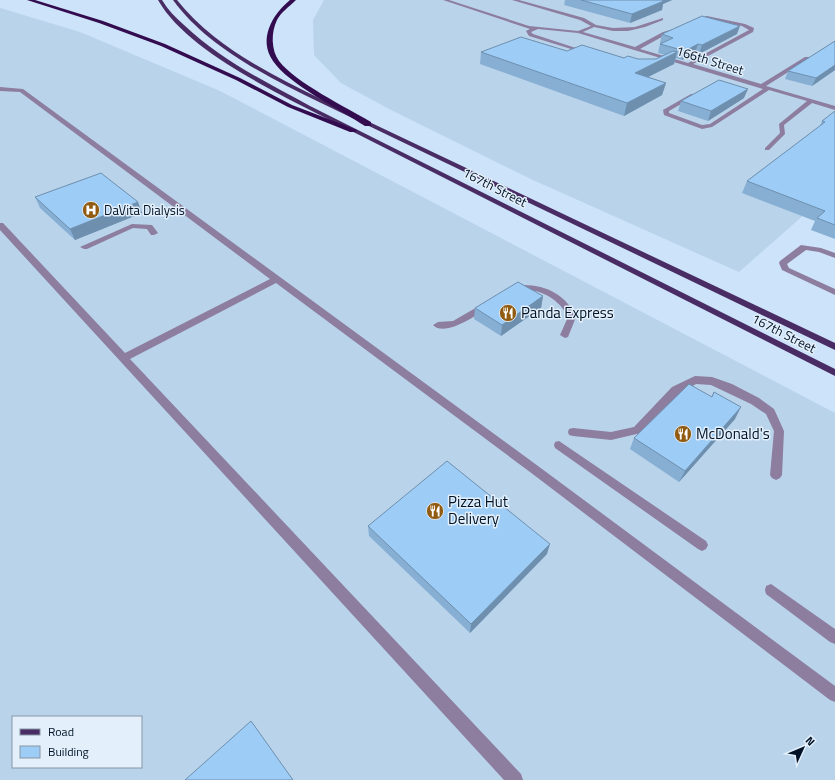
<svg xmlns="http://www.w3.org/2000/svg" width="835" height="780" viewBox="0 0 835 780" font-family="'Titillium Web',sans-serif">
	<rect width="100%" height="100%" fill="#cce3f9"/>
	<g fill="#b9d3eb" fill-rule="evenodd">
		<path d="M 324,0 L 835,0 L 835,202 L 823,198 L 739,272 L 533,180 L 393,111 L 341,83 L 314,55 L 313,20 Z"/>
		<path d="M 0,8 L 80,32 L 220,91 L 835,413 L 835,780 L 0,780 ZM 13,717 L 141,717 L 141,767 L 13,767 Z"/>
	</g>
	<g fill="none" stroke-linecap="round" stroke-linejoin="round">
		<g fill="#8d7d9e" fill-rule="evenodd">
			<path d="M 443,0 L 449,0 L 529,26 L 578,31 L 591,26 L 580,20 L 512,0 L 519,0 L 584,18 L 596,25 L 613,28 L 635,27 L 663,18 L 663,20 L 645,27 L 628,31 L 613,31 L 594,27 L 583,32 L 635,47 L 663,32 L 681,27 L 681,29 L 667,34 L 640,49 L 688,63 L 749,30 L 742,26 L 707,18 L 694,23 L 692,21 L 707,16 L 745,24 L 754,28 L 753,32 L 693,64 L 761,84 L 805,57 L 809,57 L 809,59 L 766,86 L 835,106 L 835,110 L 812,103 L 784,125 L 785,134 L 769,150 L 765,150 L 765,148 L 780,133 L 779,124 L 807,101 L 769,90 L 712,127 L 702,129 L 664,115 L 663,110 L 691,94 L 695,94 L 695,96 L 669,111 L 669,113 L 702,125 L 710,124 L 763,89 L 578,33 L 538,29 L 531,32 L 533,34 L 588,52 L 584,53 L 529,36 L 526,31 L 530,29 Z"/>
			<path d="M 0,87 L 23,89 L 538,466 L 835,686 L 835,702 L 830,700 L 530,472 L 276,283 L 130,359 L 521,774 L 523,780 L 504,780 L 0,230 L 0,223 L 3,223 L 125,353 L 270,279 L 20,92 L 0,91 Z"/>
			<path d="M 132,224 L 152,225 L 158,233 L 154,235 L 151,235 L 147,229 L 133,228 L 87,249 L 84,249 L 80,247 Z"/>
			<path d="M 801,245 L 821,248 L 835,253 L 835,258 L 819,252 L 806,250 L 787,264 L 789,268 L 835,289 L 835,295 L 782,270 L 779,263 L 780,261 Z"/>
			<path d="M 521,285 C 545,284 567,295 576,317 L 568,337 L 565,338 L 560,335 L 568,317 C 561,302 545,291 528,290 C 521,290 514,293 510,289 L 511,287 Z"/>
			<path d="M 486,302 L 490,305 L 489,307 C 478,314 445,338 433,325 L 438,322 L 453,321 Z"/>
			<path d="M 695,376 L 712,377 L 732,384 L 759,398 L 774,409 L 784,431 L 782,475 L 780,478 L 776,480 L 772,478 L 770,475 L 774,431 L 766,414 L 751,404 L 711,385 L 696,384 L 680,393 L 641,433 L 611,440 L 573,436 L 569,435 L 568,432 L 569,429 L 573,428 L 611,432 L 634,427 L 672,387 Z"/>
			<path d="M 559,441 L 706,541 L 708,545 L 706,549 L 702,551 L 698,549 L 555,448 L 554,445 L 555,442 Z"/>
			<path d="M 771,584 L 835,629 L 835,644 L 830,642 L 766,594 L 765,590 L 766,586 Z"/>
		</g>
		<g fill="#4a2c64" fill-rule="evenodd">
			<path d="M 158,0 L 162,0 C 168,10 176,18 184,25 C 221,60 266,82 310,106 L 835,369 L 835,376 L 306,108 C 260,84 184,46 158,0 Z"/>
			<path d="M 173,0 L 177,0 C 214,47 271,74 323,100 L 835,343 L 835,350 L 319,102 C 268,77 207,47 173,0 Z"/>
		</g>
		<g fill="#330b4f" fill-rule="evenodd">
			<path d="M 27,0 L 35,0 L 103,21 L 165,44 L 240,78 L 292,105 L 357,130 L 356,132 L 350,132 L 288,107 L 236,80 L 161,46 L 99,23 Z"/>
			<path d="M 290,0 L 296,0 C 289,7 281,12 277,20 C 271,32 271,50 279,61 C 296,83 346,107 371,122 L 371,126 L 365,126 C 341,110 288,84 273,61 C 258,39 272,15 290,0 Z"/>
		</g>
	</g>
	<g fill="#87afd4">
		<path d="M 565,0 L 672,0 L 663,4 L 662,10 L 630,23 L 564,5 Z"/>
		<path d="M 662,34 L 737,34 L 699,54 L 695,53 L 682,60 L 676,58 L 674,64 L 648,77 L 666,83 L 662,95 L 624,116 L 480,64 L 481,52 L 567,51 L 624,58 L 638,59 L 656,59 L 665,55 L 658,53 L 660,44 L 661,43 L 660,43 Z"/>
		<path d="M 835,41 L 835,70 L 812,86 L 785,79 L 788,71 Z"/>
		<path d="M 744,98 L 708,121 L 678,111 L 681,101 Z"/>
		<path d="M 835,111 L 835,239 L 811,230 L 815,221 L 742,193 L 747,181 L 820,126 L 822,121 Z"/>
		<path d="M 35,197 L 142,213 L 75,240 L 40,208 Z"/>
		<path d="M 543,296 L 541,308 L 501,336 L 474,319 L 475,308 Z"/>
		<path d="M 714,392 L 735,419 L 679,482 L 630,449 L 634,438 L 711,397 Z"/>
		<path d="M 368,526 L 547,554 L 470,633 L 369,536 Z"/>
	</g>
	<g fill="#6e8fad">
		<path d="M 656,0 L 672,0 L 663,4 L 662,10 L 630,23 L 632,14 Z"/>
		<path d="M 740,26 L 737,34 L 699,54 L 702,45 Z"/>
		<path d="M 698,44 L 695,53 L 682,60 L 685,51 Z"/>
		<path d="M 677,52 L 674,64 L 632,85 L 635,73 Z"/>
		<path d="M 835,65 L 835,70 L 812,86 L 816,78 Z"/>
		<path d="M 666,83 L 662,95 L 624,116 L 627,103 Z"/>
		<path d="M 748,89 L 744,98 L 708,121 L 711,111 Z"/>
		<path d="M 138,202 L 142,213 L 75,240 L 70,229 Z"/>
		<path d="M 543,296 L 541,308 L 501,336 L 502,325 Z"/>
		<path d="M 741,407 L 735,419 L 679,482 L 685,471 Z"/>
		<path d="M 550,544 L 547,554 L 470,633 L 471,624 Z"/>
	</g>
	<g fill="#9dccf7" stroke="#6e8fad">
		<path d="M 581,0 L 662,0 L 664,1 L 632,14 Z"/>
		<path d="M 702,16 L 740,26 L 702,45 L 698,44 L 685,51 L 660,44 L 673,38 L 662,34 Z"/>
		<path d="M 521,37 L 567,51 L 582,45 L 624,58 L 628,56 L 638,59 L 656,59 L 673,51 L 677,52 L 635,73 L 666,83 L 627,103 L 481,52 Z"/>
		<path d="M 835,41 L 835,65 L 816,78 L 788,71 Z"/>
		<path d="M 719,80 L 748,89 L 711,111 L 681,101 Z"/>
		<path d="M 835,111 L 835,225 L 817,218 L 825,211 L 747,181 L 825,122 L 822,121 Z"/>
		<path d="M 101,173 L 138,202 L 70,229 L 35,197 Z"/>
		<path d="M 518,282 L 543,296 L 502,325 L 475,308 Z"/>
		<path d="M 689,384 L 712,397 L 714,392 L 741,407 L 685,471 L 634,438 Z"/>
		<path d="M 447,461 L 550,544 L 471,624 L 368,526 Z"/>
		<path d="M 251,721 L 293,780 L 185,780 Z"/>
	</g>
	<defs>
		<symbol id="hospital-disc" viewBox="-11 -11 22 22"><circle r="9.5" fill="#925b12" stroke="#e3effa"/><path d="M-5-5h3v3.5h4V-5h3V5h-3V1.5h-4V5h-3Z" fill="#fff"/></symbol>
		<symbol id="restaurant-disc" viewBox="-11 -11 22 22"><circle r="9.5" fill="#925b12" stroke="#e3effa"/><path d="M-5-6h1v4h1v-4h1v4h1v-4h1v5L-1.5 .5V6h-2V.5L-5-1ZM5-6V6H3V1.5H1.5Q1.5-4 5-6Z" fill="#fff"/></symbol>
	</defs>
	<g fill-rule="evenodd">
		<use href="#hospital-disc" x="81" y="200" width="20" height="20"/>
		<use href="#restaurant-disc" x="498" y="303" width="20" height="20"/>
		<use href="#restaurant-disc" x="673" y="424" width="20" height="20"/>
		<use href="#restaurant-disc" x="425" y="501" width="20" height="20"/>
	</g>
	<g text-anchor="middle" stroke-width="3" stroke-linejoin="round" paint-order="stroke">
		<g font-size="13" fill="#001326" stroke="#e3effa">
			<text transform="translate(710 60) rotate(17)" y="5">166th Street</text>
			<text transform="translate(495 187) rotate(27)" y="5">167th Street</text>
			<text transform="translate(784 333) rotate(27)" y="5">167th Street</text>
		</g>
		<g font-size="13" fill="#001326" stroke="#e3effa" text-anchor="start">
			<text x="104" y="215">DaVita Dialysis</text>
		</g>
		<g font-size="15" fill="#001326" stroke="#e3effa" text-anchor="start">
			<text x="521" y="318">Panda Express</text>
			<text x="696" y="439">McDonald's</text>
			<text x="448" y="507">Pizza Hut<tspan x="448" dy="17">Delivery</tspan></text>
		</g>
	</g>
	<rect x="12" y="716" width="130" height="52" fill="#e3effa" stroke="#8897a5"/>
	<rect x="20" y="729" width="20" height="6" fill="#4a2c64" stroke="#8897a5"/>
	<text x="48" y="736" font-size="12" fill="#001326">Road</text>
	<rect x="20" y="746" width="20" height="12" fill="#9dccf7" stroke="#8897a5"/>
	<text x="48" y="756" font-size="12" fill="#001326">Building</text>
	<g transform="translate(803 748) rotate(46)" stroke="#e3effa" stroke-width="3" paint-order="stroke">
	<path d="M0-3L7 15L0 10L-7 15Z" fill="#001326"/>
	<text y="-6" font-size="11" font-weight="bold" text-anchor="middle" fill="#001326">N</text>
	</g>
</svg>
